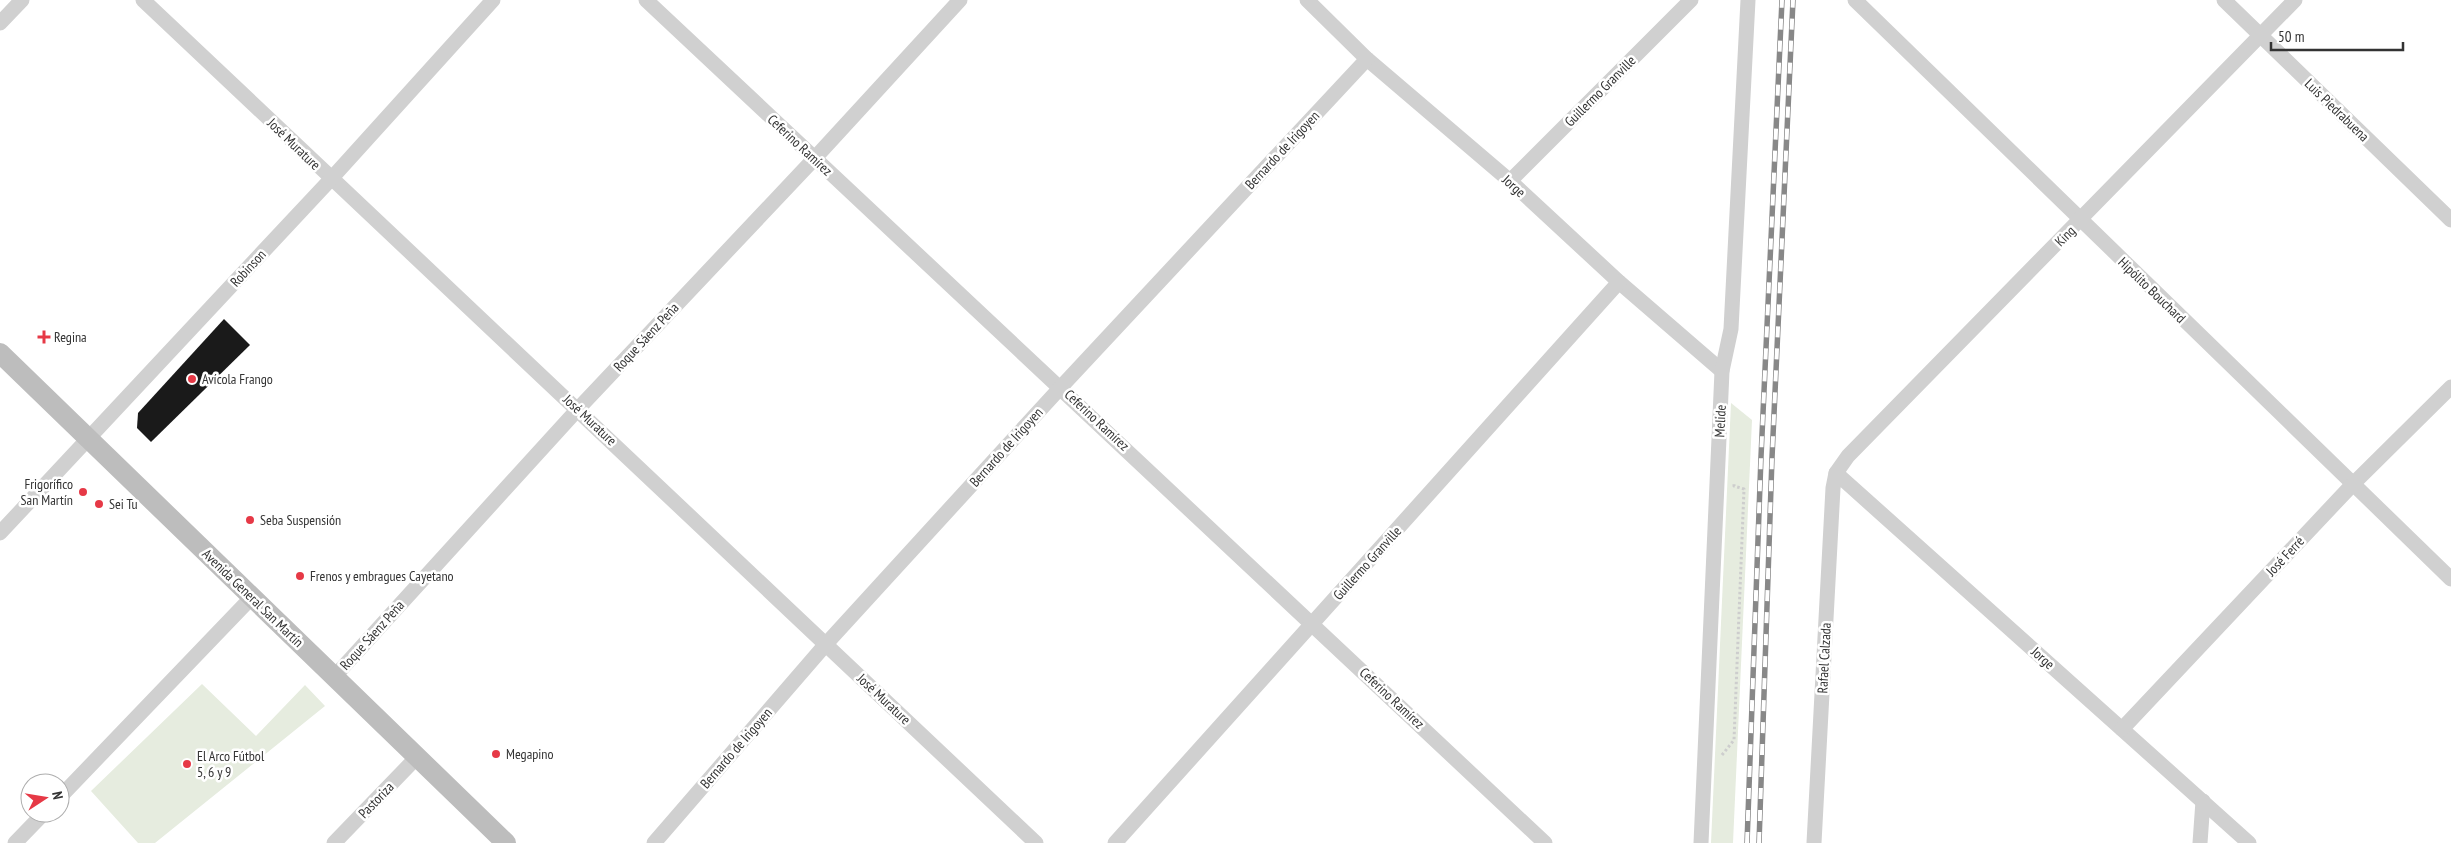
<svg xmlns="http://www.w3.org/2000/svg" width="2451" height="843" viewBox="0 0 2451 843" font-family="'PT Sans Narrow',sans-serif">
	<rect width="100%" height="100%" fill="#fff"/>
	<g fill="#e6ecdf">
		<path d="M 1731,403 L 1752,420 L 1733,843 L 1711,843 Z"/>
		<path d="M 202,684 L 256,736 L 305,685 L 325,706 L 155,843 L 138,843 L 91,791 Z"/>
	</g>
	<path fill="#1a1a1a" d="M 224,319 L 250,345 L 151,442 L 137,428 L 138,413 Z"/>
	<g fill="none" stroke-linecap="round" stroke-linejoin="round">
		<path stroke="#cdcdcd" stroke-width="3" stroke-dasharray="2.5 2.5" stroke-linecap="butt" d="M 1722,755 L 1734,740 L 1744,489 L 1734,486 L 1734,484"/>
		<g stroke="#d0d0d0" stroke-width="15">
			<path d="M 143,0 L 1036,843"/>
			<path d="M 646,0 C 944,283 1247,560 1545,843"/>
			<path d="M 1307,0 L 1367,59 L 1510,181 L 1619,282 L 1722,371"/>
			<path d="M 1855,0 L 2451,579"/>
			<path d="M 2224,0 L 2451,220"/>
			<path d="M 0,23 L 22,0"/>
			<path d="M 1510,181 L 1691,0"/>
			<path d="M 1836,473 L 2249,843"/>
			<path d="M 0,533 L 331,179 L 493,0"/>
			<path d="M 335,676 L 578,409 L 814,159 L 960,0"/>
			<path d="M 2122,729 L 2353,484 L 2451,387"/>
			<path d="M 60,797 L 252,597"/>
			<path d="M 15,843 L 44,813"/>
			<path d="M 334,843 L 418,756"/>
			<path d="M 654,843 L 826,644 L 1061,387 L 1367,59"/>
			<path d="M 1115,843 L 1619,282"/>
			<path d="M 1701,843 L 1722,371 L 1731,329 L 1748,0"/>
			<path d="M 1814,843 L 1833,488 L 1836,473 L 1848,456 L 2295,0"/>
			<path d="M 2200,843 L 2203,801"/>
		</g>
		<path stroke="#bdbdbd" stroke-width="20" d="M 0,353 L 506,843"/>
		<defs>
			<g id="rail">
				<path d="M 1747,843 L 1761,457 L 1782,0"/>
				<path d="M 1759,843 L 1772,458 L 1793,0"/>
			</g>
		</defs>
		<use href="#rail" stroke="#888" stroke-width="5.5"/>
		<use href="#rail" stroke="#fff" stroke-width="4" stroke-dasharray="11" stroke-linecap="butt"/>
	</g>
	<g fill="#e63946" stroke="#fff" stroke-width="2">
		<path d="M41.5 329.5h5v5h5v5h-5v5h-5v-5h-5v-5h5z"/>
		<circle cx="192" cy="379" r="5"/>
		<circle cx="83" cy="492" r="5"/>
		<circle cx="99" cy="504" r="5"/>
		<circle cx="250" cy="520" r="5"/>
		<circle cx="300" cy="576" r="5"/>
		<circle cx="496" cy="754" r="5"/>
		<circle cx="187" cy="764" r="5"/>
	</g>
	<g text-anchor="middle" stroke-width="5" stroke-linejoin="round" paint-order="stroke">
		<g font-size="14" fill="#333" stroke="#fff">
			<text transform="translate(1600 91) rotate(-45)" y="5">Guillermo Granville</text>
			<text transform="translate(2337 110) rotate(44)" y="5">Luis Piedrabuena</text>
			<text transform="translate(294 144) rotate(44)" y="5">José Murature</text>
			<text transform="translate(800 145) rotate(43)" y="5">Ceferino Ramírez</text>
			<text transform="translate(1282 150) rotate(-47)" y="5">Bernardo de Irigoyen</text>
			<text transform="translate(1514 186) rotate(42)" y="5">Jorge</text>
			<text transform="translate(2065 236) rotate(-45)" y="5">King</text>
			<text transform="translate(248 268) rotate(-47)" y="5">Robinson</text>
			<text transform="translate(2152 290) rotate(44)" y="5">Hipólito Bouchard</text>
			<text transform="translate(646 337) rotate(-47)" y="5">Roque Sáenz Peña</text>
			<text transform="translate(590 420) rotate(43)" y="5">José Murature</text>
			<text transform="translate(1097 420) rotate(43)" y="5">Ceferino Ramírez</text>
			<text transform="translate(1720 421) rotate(-87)" y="5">Melide</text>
			<text transform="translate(1006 447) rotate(-48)" y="5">Bernardo de Irigoyen</text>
			<text transform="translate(2285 556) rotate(-47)" y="5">José Ferré</text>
			<text transform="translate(1367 563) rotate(-48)" y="5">Guillermo Granville</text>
			<text transform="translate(253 598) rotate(44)" y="5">Avenida General San Martín</text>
			<text transform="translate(372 635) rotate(-48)" y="5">Roque Sáenz Peña</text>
			<text transform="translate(1824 658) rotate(-87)" y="5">Rafael Calzada</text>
			<text transform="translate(2043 658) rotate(42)" y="5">Jorge</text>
			<text transform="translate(1392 698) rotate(43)" y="5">Ceferino Ramírez</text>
			<text transform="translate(884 699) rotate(43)" y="5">José Murature</text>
			<text transform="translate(736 748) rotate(-49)" y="5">Bernardo de Irigoyen</text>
			<text transform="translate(376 800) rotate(-46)" y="5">Pastoriza</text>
		</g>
		<g font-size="14" fill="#333" stroke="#fff" text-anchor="start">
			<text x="54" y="342">Regina</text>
			<text x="202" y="384">Avícola Frango</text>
			<text x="73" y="489" text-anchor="end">Frigorífico<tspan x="73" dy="16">San Martín</tspan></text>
			<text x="109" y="509">Sei Tu</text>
			<text x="260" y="525">Seba Suspensión</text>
			<text x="310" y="581">Frenos y embragues Cayetano</text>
			<text x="506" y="759">Megapino</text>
			<text x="197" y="761">El Arco Fútbol<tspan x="197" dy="16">5, 6 y 9</tspan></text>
		</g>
	</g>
	<g transform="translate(45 798) rotate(78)"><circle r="24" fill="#ffffff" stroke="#adadad"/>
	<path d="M0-4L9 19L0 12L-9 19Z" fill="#e63946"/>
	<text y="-8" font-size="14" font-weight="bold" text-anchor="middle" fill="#333333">N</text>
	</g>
	<path d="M2271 42v8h132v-8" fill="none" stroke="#333333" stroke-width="2.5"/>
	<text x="2278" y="42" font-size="15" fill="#333333" stroke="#ffffff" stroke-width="4" paint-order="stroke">50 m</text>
</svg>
